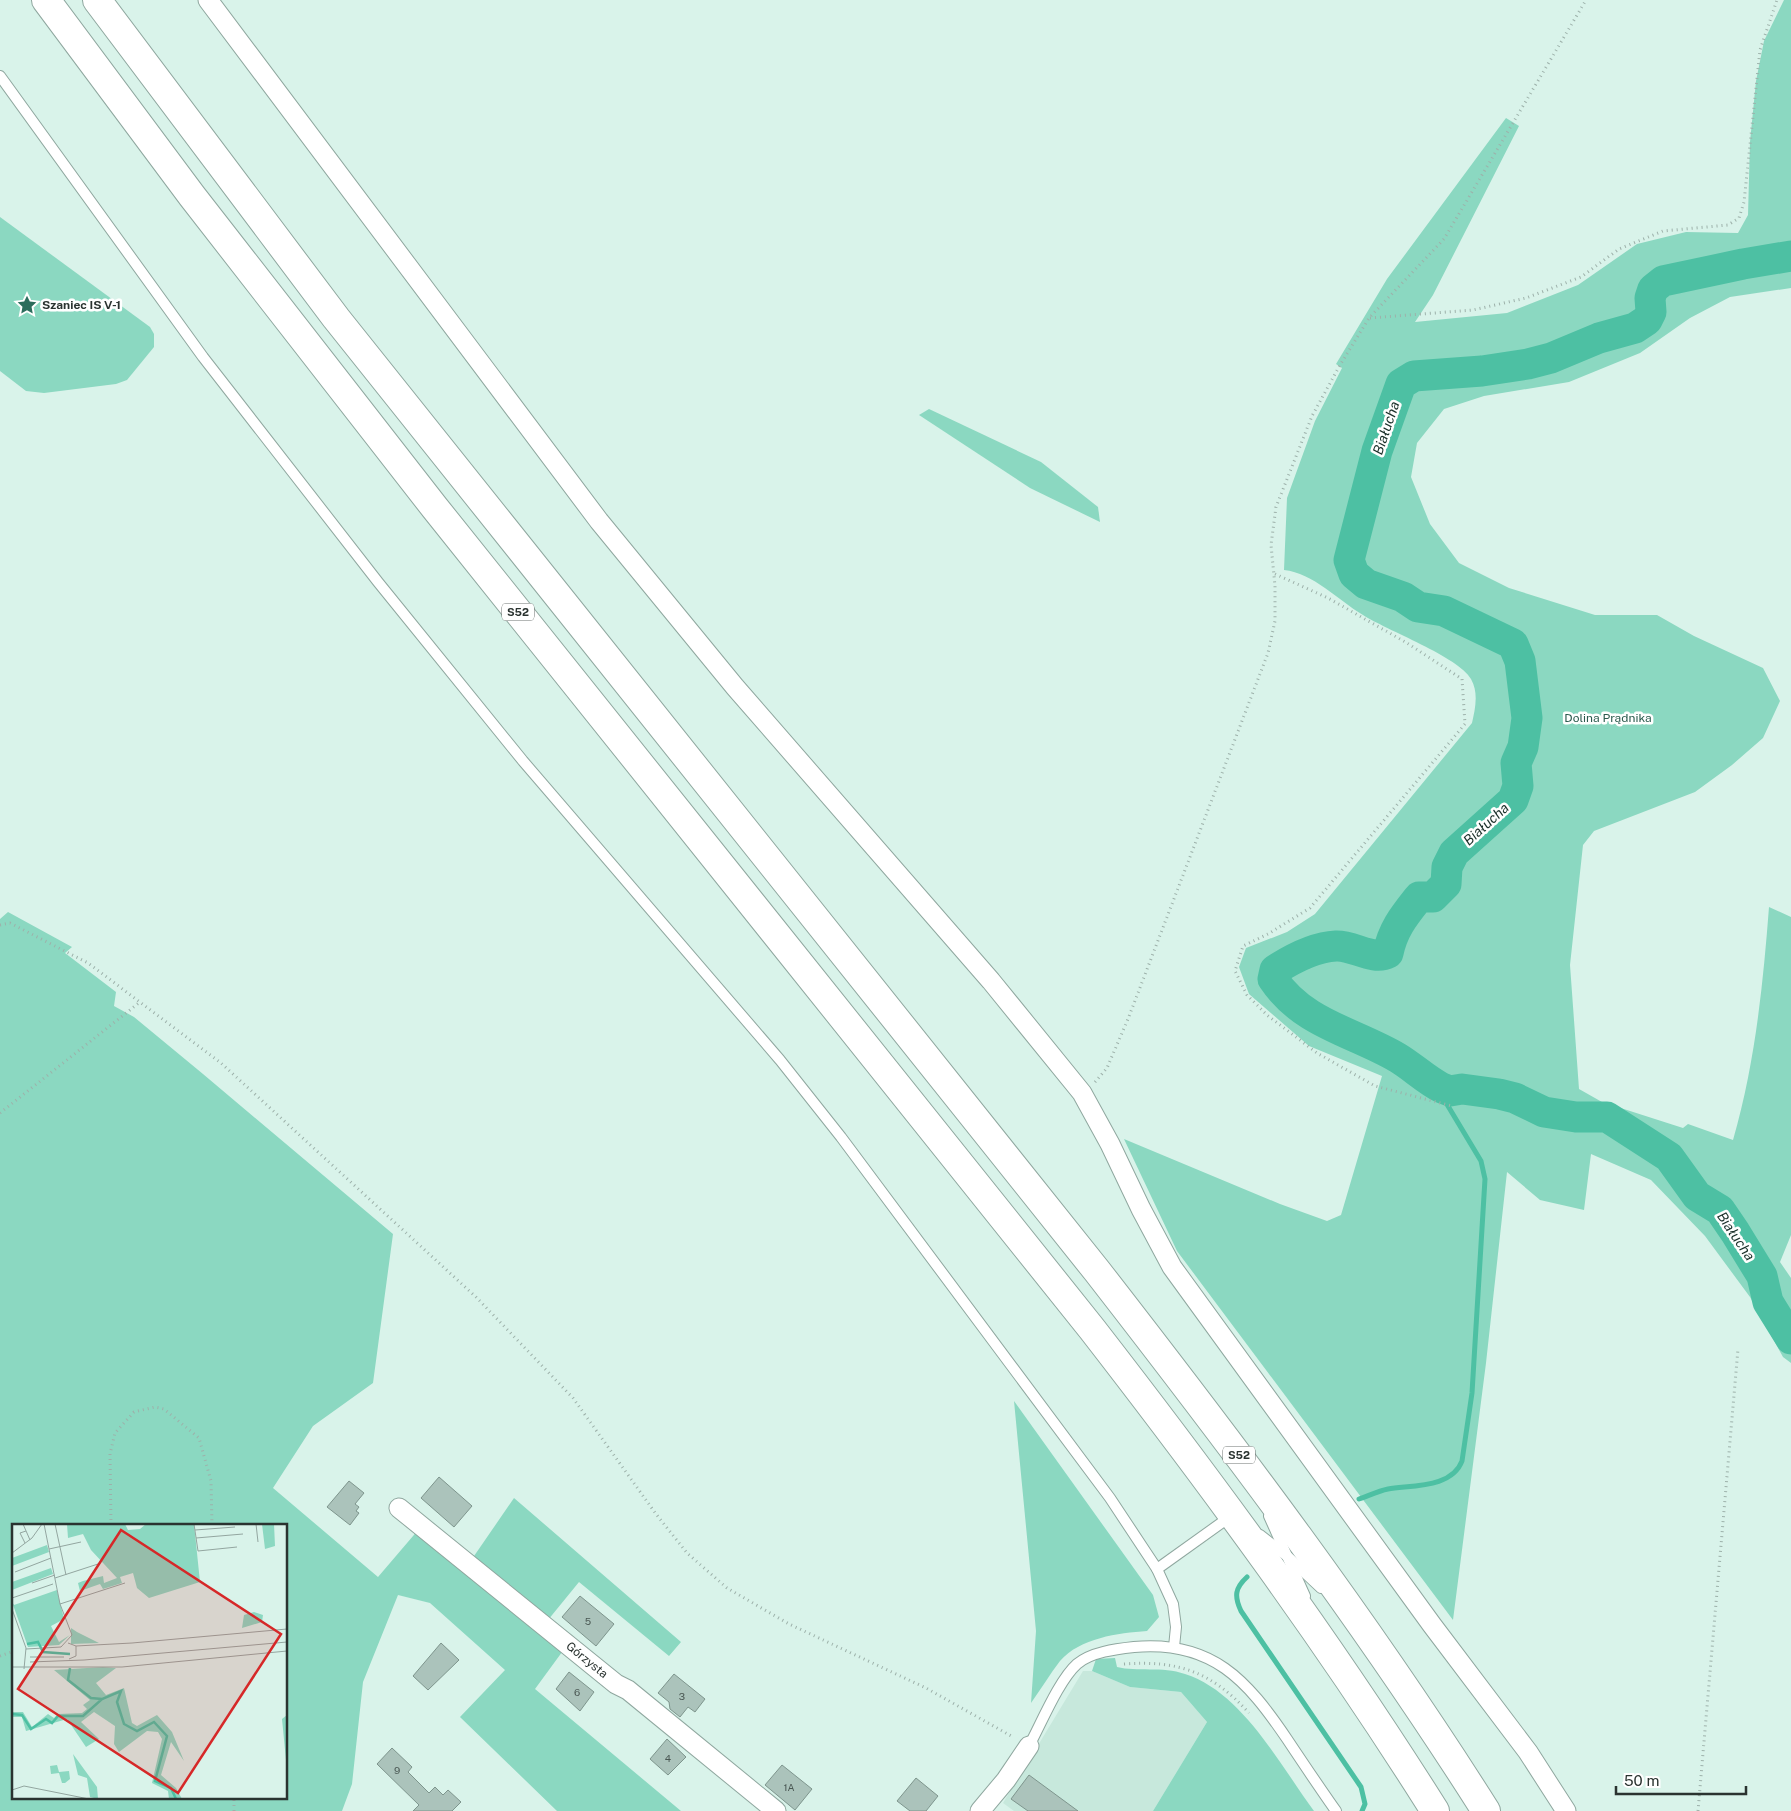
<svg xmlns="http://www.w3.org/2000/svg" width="1791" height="1811" viewBox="0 0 1791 1811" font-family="'Public Sans',sans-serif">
	<rect width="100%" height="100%" fill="#d9f3ea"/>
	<path fill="#c7e8dc" d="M 1083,1671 L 1092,1671 L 1130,1687 L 1181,1692 L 1207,1722 L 1153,1811 L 1014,1811 L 1003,1803 Z"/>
	<g fill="#8bd8c1" fill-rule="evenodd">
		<path d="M 1784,0 L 1791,0 L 1791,288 L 1730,297 L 1690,318 L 1640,353 L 1569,382 L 1484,396 L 1444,409 L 1417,443 L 1411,477 L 1430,524 L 1459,563 L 1509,588 L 1595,615 L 1657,615 L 1694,636 L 1763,668 L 1780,701 L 1763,738 L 1732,765 L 1695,792 L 1594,831 L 1583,845 L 1570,965 L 1579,1089 L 1602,1102 L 1683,1128 L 1688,1124 L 1733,1140 C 1755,1064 1763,985 1769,907 L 1791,917 L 1791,1235 L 1780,1262 L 1791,1278 L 1791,1363 L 1783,1357 L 1750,1297 L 1705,1236 L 1651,1180 L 1591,1154 L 1584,1210 L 1540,1200 L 1507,1172 L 1486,1363 L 1453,1620 L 1177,1251 L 1124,1139 L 1280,1204 L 1327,1221 L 1341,1215 L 1382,1076 L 1309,1046 L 1249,994 L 1239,967 L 1246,948 L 1287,932 L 1315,914 L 1472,723 C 1475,709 1479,693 1471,679 C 1459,657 1386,630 1363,615 C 1338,600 1313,573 1284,570 L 1287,498 L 1315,421 L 1342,368 L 1336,364 L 1387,279 L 1506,118 L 1519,126 L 1433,295 L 1415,322 L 1507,313 L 1578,285 L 1637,244 L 1686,232 L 1738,233 L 1748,215 L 1750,142 L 1756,81 L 1764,41 Z"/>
		<path d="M 0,217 L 150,327 L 154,334 L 154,347 L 127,380 L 116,384 L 44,393 L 26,391 L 0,371 Z"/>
		<path d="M 929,409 L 1041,462 L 1098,507 L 1100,522 L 1030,488 L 919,415 Z"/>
		<path d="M 8,912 L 72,947 L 65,953 L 116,992 L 114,1006 L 134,1017 L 203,1074 L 393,1234 L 373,1383 L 313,1426 L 273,1488 L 378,1577 L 419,1529 L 565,1648 L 535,1689 L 681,1811 L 557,1811 L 460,1717 L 505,1670 L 430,1603 L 398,1595 L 363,1682 L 352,1784 L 342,1811 L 0,1811 L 0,919 ZM 14,1525 L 286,1525 L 286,1797 L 14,1797 Z"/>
		<path d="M 1014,1401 L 1153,1595 L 1159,1617 L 1147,1631 C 1118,1633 1080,1638 1060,1661 C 1050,1674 1041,1689 1031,1703 L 1036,1631 Z"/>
		<path d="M 514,1498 L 681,1642 L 669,1656 L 579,1582 L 548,1620 L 472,1559 Z"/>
		<path d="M 1115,1658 L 1117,1667 C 1137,1672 1162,1666 1185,1674 C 1242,1692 1280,1765 1314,1811 L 1153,1811 L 1207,1722 L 1181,1692 L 1130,1687 L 1092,1671 L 1096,1659 Z"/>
	</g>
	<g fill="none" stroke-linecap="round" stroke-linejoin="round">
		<g stroke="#4dc0a3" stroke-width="5">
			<path d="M 1359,1499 C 1368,1496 1378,1491 1388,1489 C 1412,1485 1452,1488 1462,1461 L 1472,1393 L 1485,1179 L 1481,1161 L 1436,1086"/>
			<path d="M 1247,1577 C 1235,1588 1234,1596 1241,1611 L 1361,1787 L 1365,1804 L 1362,1811"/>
		</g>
		<path stroke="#4dc0a3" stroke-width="31" d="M 1791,256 L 1743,264 L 1663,281 L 1653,289 L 1650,298 L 1651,312 L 1647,320 L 1635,328 L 1599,338 L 1551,358 L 1528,364 L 1482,371 L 1414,376 L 1401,384 L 1377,451 L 1349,560 L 1354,574 L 1366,584 L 1403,597 L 1418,607 L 1444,611 L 1513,644 L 1520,661 L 1527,718 L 1523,747 L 1516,763 L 1518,786 L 1513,800 L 1454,853 L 1447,867 L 1446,884 L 1433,897 L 1419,897 C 1404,916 1393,929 1388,953 C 1373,961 1353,945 1336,946 C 1315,947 1292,959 1275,970 L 1273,979 C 1303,1024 1354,1032 1398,1058 C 1413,1067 1426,1080 1442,1088 L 1450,1091 L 1462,1089 L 1499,1094 L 1515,1098 L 1544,1112 L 1576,1117 L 1607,1117 L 1669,1157 L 1697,1196 L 1720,1210 L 1735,1232 L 1762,1276 L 1768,1302 L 1791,1339"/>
	</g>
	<g fill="#abc3bb" stroke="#7e958d">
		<path d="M 439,1477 L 472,1506 L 454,1527 L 421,1498 Z"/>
		<path d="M 349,1481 L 364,1493 L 355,1504 L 359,1507 L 356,1511 L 359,1513 L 350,1525 L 327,1507 Z"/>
		<path d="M 580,1596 L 614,1624 L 596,1646 L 562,1617 Z"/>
		<path d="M 441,1643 L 459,1660 L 428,1690 L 413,1676 Z"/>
		<path d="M 569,1672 L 594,1692 L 580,1711 L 556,1689 Z"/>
		<path d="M 674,1674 L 705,1699 L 695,1712 L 688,1707 L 680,1717 L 670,1709 L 669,1702 L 658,1693 Z"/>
		<path d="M 667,1739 L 686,1757 L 668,1775 L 650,1759 Z"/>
		<path d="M 392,1748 L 412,1767 L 408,1772 L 429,1793 L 435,1787 L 443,1795 L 448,1790 L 461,1802 L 452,1811 L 413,1811 L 419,1805 L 377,1764 Z"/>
		<path d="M 782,1765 L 812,1789 L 795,1810 L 765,1785 Z"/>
		<path d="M 1029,1775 L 1078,1811 L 1028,1811 L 1011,1799 Z"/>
		<path d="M 916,1778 L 938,1796 L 926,1811 L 910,1811 L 897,1801 Z"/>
	</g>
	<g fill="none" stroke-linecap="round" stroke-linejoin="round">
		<defs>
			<g id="lane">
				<path d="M 0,76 L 203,357 L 378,582 L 523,761 L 780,1060 L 841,1137 L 1110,1498 L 1157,1569 L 1173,1604 L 1176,1627 L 1174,1647"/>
				<path d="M 1269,1516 L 1305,1596"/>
				<path d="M 1260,1535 L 1287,1556 L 1321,1588"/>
				<path d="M 1157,1569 L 1231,1516"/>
				<path d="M 1029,1746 C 1041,1724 1059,1680 1077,1664 C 1091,1652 1116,1649 1134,1647 C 1212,1640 1247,1680 1287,1739 C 1303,1763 1319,1787 1336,1811"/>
			</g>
			<g id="street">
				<path d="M 208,0 L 599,521 L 735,687 L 991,981 L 1082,1093 L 1110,1144 L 1141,1209 L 1172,1267 L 1432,1625 L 1528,1752 L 1566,1811"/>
				<path d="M 399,1508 L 616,1684 L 628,1690 L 776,1811"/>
				<path d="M 980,1811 L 1006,1780 L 1029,1746"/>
			</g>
			<g id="highway">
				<path d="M 46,0 L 192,196 L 435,508 L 1092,1329 C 1213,1485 1330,1644 1435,1811"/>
				<path d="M 97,0 L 336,318 L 1097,1271 C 1233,1446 1367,1623 1486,1811"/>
			</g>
		</defs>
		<use href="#lane" stroke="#8fa79f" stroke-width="12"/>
		<use href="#street" stroke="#8fa79f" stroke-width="21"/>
		<use href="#highway" stroke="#8fa79f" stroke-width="30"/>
		<g stroke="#9db1aa" stroke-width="3" stroke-dasharray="1 4" stroke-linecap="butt">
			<path d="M 1370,318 L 1473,310 L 1526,298 L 1581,277 L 1619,249 L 1663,231 L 1728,225 L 1739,218 L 1744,202 L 1760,50 L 1777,0"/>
			<path d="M 1275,574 L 1328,598 L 1407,643 L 1462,679 L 1465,724 L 1310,908 L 1268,934 L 1243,946 L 1235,971 L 1247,995 L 1267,1015 L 1317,1053 L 1375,1086 L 1452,1106"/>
			<path d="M 0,925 L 10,923 L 88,963 L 221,1063 L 476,1297 L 573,1398 L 656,1514 L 687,1553 L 727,1588 L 789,1624 L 926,1688 L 1013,1737"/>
			<path d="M 1095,1082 L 1107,1068 L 1128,1019 L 1268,653 L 1275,621 L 1275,586 L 1271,545 L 1276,507 L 1312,416 L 1340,365 L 1369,318 L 1444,239 L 1586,0"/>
			<path d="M 0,1113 L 140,1002"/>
			<path d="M 111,1525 L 110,1454 L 115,1433 L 134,1412 L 155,1407 L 164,1409 L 199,1438 L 211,1481 L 212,1525"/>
			<path d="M 0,1656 L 14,1651"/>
			<path d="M 1124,1664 C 1178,1660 1212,1672 1249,1713"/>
			<path d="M 234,1811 L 234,1797"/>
			<path d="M 1698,1811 L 1738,1349"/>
		</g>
		<use href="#lane" stroke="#fff" stroke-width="10"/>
		<use href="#street" stroke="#fff" stroke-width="19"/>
		<use href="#highway" stroke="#fff" stroke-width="28"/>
	</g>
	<defs>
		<symbol id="sight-bare" viewBox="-9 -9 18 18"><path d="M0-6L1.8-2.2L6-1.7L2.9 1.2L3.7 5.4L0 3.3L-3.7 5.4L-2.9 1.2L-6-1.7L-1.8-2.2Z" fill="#2c6d5c" stroke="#fff" stroke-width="2.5" paint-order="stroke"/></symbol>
	</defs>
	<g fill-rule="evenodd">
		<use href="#sight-bare" x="13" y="291" width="28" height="28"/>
	</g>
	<g text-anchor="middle" stroke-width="5" stroke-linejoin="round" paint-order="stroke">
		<g font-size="10" fill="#4a5753">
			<text x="588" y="1625">5</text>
			<text x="577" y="1696">6</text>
			<text x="682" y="1700">3</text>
			<text x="668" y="1762">4</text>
			<text x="397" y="1774">9</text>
			<text x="789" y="1791">1A</text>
		</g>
		<g fill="#fff" stroke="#6a706e" stroke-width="1">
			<rect x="502" y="603.5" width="32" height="17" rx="4"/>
			<rect x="1223" y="1446.5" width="32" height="17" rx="4"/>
		</g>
		<g font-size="11" font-weight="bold" fill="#2a3330">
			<text x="518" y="616">S52</text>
			<text x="1239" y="1459">S52</text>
		</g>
		<g font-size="12" font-weight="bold" fill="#2a3330" stroke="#fff" text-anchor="start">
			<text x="42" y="309">Szaniec IS V-1</text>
		</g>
		<g font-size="12" fill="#2b5b4e" stroke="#fff">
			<text x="1608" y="722">Dolina Prądnika</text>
		</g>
		<g font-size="12" fill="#2a3330" stroke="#fff">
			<text transform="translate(587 1660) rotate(39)" y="4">Górzysta</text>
		</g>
		<g font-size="14" font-style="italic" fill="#192e28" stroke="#fff">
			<text transform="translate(1386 428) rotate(-71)" y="5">Białucha</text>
			<text transform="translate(1486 824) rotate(-42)" y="5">Białucha</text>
			<text transform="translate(1736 1236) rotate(56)" y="5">Białucha</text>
		</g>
	</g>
	<g transform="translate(12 1524)">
		<rect width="275" height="275" fill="#d9f3ea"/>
		<path d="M 55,0 L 113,0 L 116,6 L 128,5 L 134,0 L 182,0 L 188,58 L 137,74 L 125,64 L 121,49 L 108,53 L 110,59 L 91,65 L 88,60 L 68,67 L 66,59 L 71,57 L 91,52 L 92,59 L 105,54 L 79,26 L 71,10 L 56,14 ZM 250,0 L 262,0 L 263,22 L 253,25 ZM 35,21 L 37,28 L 0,42 L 0,34 ZM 39,44 L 41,50 L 0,66 L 0,58 ZM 45,66 L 52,95 L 39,102 L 47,118 L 58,111 L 47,121 L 16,123 L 0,78 L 2,81 ZM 242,88 L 251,91 L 250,98 L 230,104 L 232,91 ZM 59,104 L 65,108 L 87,119 L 59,120 ZM 91,143 L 104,144 L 84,159 L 94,171 L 112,164 L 120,199 L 125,202 L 145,191 L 160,208 L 172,237 L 159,218 L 149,251 L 164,264 L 170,275 L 157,275 L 156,267 L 140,259 L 150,215 L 146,208 L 135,207 L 107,228 L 102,220 L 103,202 L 82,188 L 69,198 L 87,215 L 74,223 L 55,195 L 14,207 L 10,193 L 0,193 L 0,188 L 11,188 L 20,203 L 36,190 L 42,194 L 46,190 L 70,189 L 75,185 L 71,181 L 78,176 L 42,146 ZM 275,191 L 275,246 L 270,195 ZM 61,230 L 85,263 L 86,275 L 78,273 L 75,254 L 66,251 ZM 45,241 L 47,248 L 57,247 L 58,255 L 53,259 L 50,259 L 47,249 L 39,250 L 38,242 Z" fill="#8bd8c1"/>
		<path fill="none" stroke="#4dc0a3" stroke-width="2.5" d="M 15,120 L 26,118 L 31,128 L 58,130M 58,144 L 56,156 L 79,174 L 90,175M 0,190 L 10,191 L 19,205 L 34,195 L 40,199 L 46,192 L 71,192 L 90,175 L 109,167 L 105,178 L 112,200 L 125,207 L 142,198 L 155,212 L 143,257 L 159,264 L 164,275"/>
		<path fill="none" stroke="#93a6a0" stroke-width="1" d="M 11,0 L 18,16M 43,0 L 54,51M 182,0 L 186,27 L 225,23M 244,0 L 246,18M 183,6 L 223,3M 184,14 L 231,10M 13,19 L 8,9 L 14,7M 37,25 L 69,18M 0,29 L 20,14 L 30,0M 3,48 L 39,34M 43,54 L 86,40M 20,59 L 43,51M 0,74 L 41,60M 48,80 L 113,59M 0,85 L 14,124 L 12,145M 56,119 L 64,122 L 120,119 L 275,105M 14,125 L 49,123 L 60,111 L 48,80 L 32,0M 18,133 L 52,133M 57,135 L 64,132 L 64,122M 18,138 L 72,136 L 275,118M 0,143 L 110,143 L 275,127M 0,266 L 12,262 L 77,275"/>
		<path fill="#d62828" fill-opacity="0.15" stroke="#d62828" stroke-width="2.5" d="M 109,6 L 269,110 L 166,269 L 6,165 Z"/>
		<rect width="275" height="275" fill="none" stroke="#2a3330" stroke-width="2.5"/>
	</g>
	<path d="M1616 1786v8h130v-8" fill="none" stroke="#2a3330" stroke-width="2.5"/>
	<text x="1624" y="1786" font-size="15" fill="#2a3330" stroke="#ffffff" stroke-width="4" paint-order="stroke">50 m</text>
</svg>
